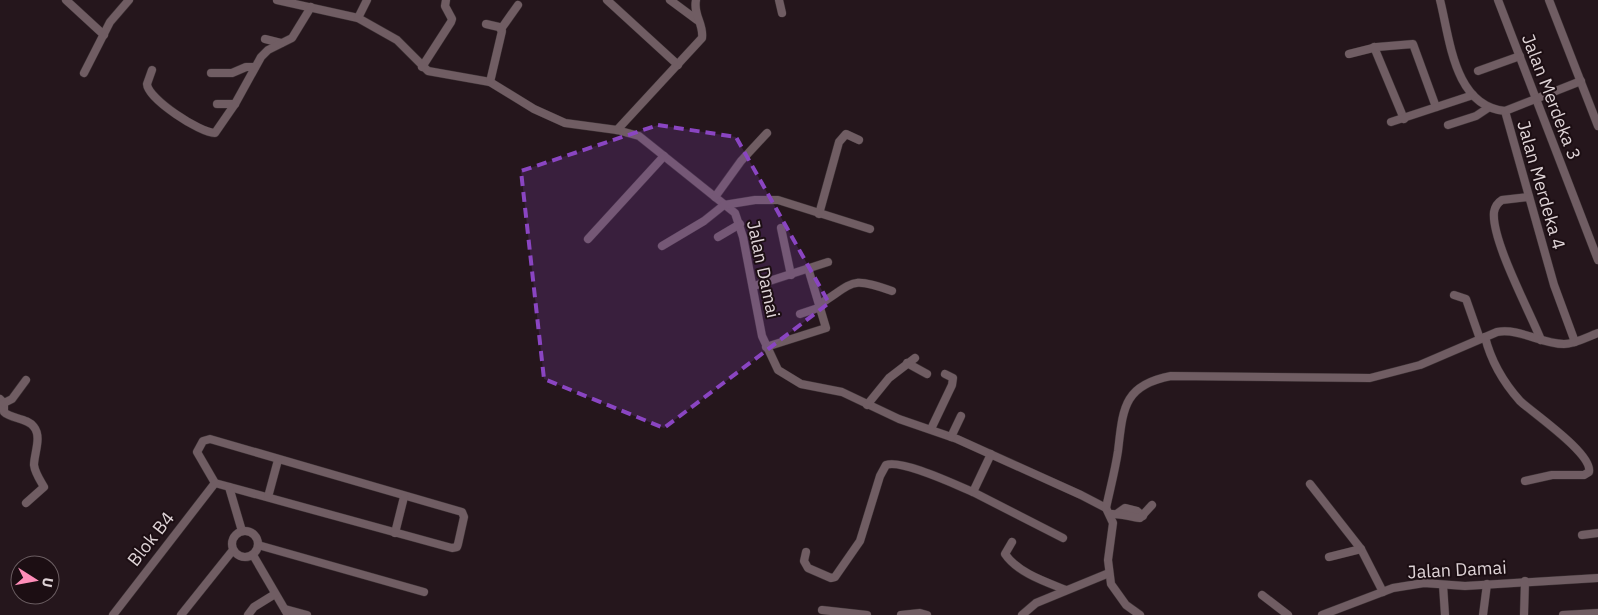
<svg xmlns="http://www.w3.org/2000/svg" width="1598" height="615" viewBox="0 0 1598 615" font-family="'IBM Plex Sans',sans-serif">
	<rect width="100%" height="100%" fill="#25161c"/>
	<g fill="none" stroke-linecap="round" stroke-linejoin="round">
		<defs>
			<g id="minor">
				<path d="M 66,0 L 104,35"/>
				<path d="M 277,0 L 358,18 L 397,40 L 428,71 L 490,82 L 534,109 L 565,123 L 617,130 L 639,136 L 735,213 L 743,237 L 762,336 L 778,370 L 801,384 L 842,392 L 899,419 L 957,439 L 1081,495 L 1106,508 L 1113,523 L 1108,560 L 1111,584 L 1126,605 L 1140,615"/>
				<path d="M 607,0 L 678,65"/>
				<path d="M 670,0 L 697,20"/>
				<path d="M 779,0 L 782,13"/>
				<path d="M 1440,0 C 1450,39 1454,106 1505,111 L 1554,285 L 1575,342"/>
				<path d="M 1498,0 L 1598,260"/>
				<path d="M 1549,0 L 1598,126"/>
				<path d="M 358,18 L 367,0"/>
				<path d="M 486,24 L 499,27 L 502,31 L 490,82"/>
				<path d="M 501,29 L 518,5"/>
				<path d="M 265,39 L 281,43"/>
				<path d="M 1374,47 L 1404,119"/>
				<path d="M 1349,54 L 1377,47 L 1413,44 L 1436,107"/>
				<path d="M 422,67 L 451,22 L 452,19 L 445,6 L 446,0"/>
				<path d="M 152,70 L 147,84 C 148,99 200,133 215,133 L 235,104 L 261,57 L 268,50 L 292,38 L 311,7"/>
				<path d="M 1478,71 L 1520,56"/>
				<path d="M 84,73 L 110,22 L 129,0"/>
				<path d="M 211,73 L 232,73 L 246,67 L 255,67"/>
				<path d="M 217,104 L 235,104"/>
				<path d="M 1505,111 L 1581,81"/>
				<path d="M 1391,122 L 1473,95"/>
				<path d="M 1448,125 L 1476,116 L 1488,108"/>
				<path d="M 617,130 L 702,38 C 704,24 693,15 696,0"/>
				<path d="M 715,197 L 741,161 L 767,133"/>
				<path d="M 1529,197 L 1502,200 C 1497,203 1495,207 1494,212 C 1491,240 1530,312 1541,340"/>
				<path d="M 819,214 L 839,142 L 846,134 L 859,140"/>
				<path d="M 781,228 L 791,275"/>
				<path d="M 718,237 L 740,224"/>
				<path d="M 588,239 L 664,156"/>
				<path d="M 662,246 L 704,221 L 724,205 L 755,200 L 778,200 L 870,229"/>
				<path d="M 754,286 L 828,262"/>
				<path d="M 1454,295 L 1466,299 L 1480,339"/>
				<path d="M 820,304 C 855,282 850,276 892,291"/>
				<path d="M 800,314 L 821,307"/>
				<path d="M 1485,337 C 1491,361 1503,382 1520,401 C 1534,414 1593,454 1589,472 L 1584,475 L 1552,475 L 1525,481"/>
				<path d="M 766,347 L 826,328 L 808,268"/>
				<path d="M 907,363 L 927,374"/>
				<path d="M 0,399 L 4,403 L 4,412 C 11,419 28,418 34,427 C 42,437 34,454 34,465 C 35,473 40,480 44,487 L 26,503"/>
				<path d="M 4,403 L 12,399 L 26,380"/>
				<path d="M 867,405 L 889,378 L 915,358"/>
				<path d="M 931,429 L 952,385 L 953,378 L 945,374"/>
				<path d="M 951,437 L 961,416"/>
				<path d="M 210,439 L 462,512 L 464,517 L 458,544 L 457,547 L 452,548 L 215,483 L 197,452 L 203,441 Z"/>
				<path d="M 1310,484 L 1361,549 L 1383,592"/>
				<path d="M 229,487 L 242,531"/>
				<path d="M 973,492 L 1063,538"/>
				<path d="M 268,497 L 278,460"/>
				<path d="M 1106,508 C 1110,489 1115,471 1118,451 C 1123,409 1123,385 1171,376 L 1370,378 L 1420,365 L 1497,332 C 1520,328 1541,344 1564,344 C 1575,344 1587,337 1598,333"/>
				<path d="M 1118,513 L 1125,508 L 1137,511 L 1143,516"/>
				<path d="M 1110,514 C 1120,513 1129,517 1140,518 L 1152,505"/>
				<circle cx="245" cy="544" r="13"/>
				<path d="M 395,533 L 404,497"/>
				<path d="M 1582,535 L 1598,533"/>
				<path d="M 1012,542 L 1005,554 C 1018,573 1046,582 1066,590"/>
				<path d="M 258,545 L 424,592"/>
				<path d="M 806,552 L 804,561 L 808,568 L 831,578 L 835,577 L 860,541 L 880,476 L 886,465 C 902,459 956,485 973,492 L 991,454"/>
				<path d="M 253,555 L 288,615"/>
				<path d="M 1329,557 L 1361,549"/>
				<path d="M 1443,585 L 1445,615"/>
				<path d="M 1262,595 L 1288,615"/>
				<path d="M 285,609 L 307,615"/>
				<path d="M 822,610 L 867,615"/>
				<path d="M 113,615 L 215,483"/>
				<path d="M 181,615 L 233,550"/>
				<path d="M 248,615 L 254,607 L 275,594"/>
				<path d="M 901,615 L 920,613 L 927,615"/>
				<path d="M 1022,615 L 1036,603 L 1109,573"/>
				<path d="M 1322,615 L 1393,588 L 1424,583 L 1465,586 L 1598,578"/>
				<path d="M 1483,615 L 1487,584"/>
				<path d="M 1524,615 L 1525,581"/>
				<path d="M 1563,615 L 1598,613"/>
			</g>
		</defs>
		<use href="#minor" stroke="#3c3134" stroke-width="9"/>
		<use href="#minor" stroke="#705d63" stroke-width="8"/>
	</g>
	<path fill="#8a45c2" fill-opacity="0.2" stroke="#8a45c2" stroke-width="4" stroke-dasharray="10 6" stroke-linejoin="round" d="M 658,125 L 736,137 L 829,303 L 664,428 L 544,379 L 521,171 Z"/>
	<g text-anchor="middle" stroke-width="4" stroke-linejoin="round" paint-order="stroke">
		<g font-size="18" fill="#ded3d6" stroke="#1c0e13">
			<text transform="translate(1551 97) rotate(69)" y="6">Jalan Merdeka 3</text>
			<text transform="translate(1541 185) rotate(74)" y="6">Jalan Merdeka 4</text>
			<text transform="translate(763 269) rotate(78)" y="6">Jalan Damai</text>
			<text transform="translate(151 539) rotate(-52)" y="6">Blok B4</text>
			<text transform="translate(1457 570) rotate(-3)" y="6">Jalan Damai</text>
		</g>
	</g>
	<g transform="translate(35 580) rotate(101)"><circle r="24" fill="#1c0e13" stroke="#6a5d61"/>
	<path d="M0-4L9 19L0 12L-9 19Z" fill="#ff8eb9"/>
	<text y="-8" font-size="14" font-weight="bold" text-anchor="middle" fill="#ded3d6">U</text>
	</g>
</svg>
